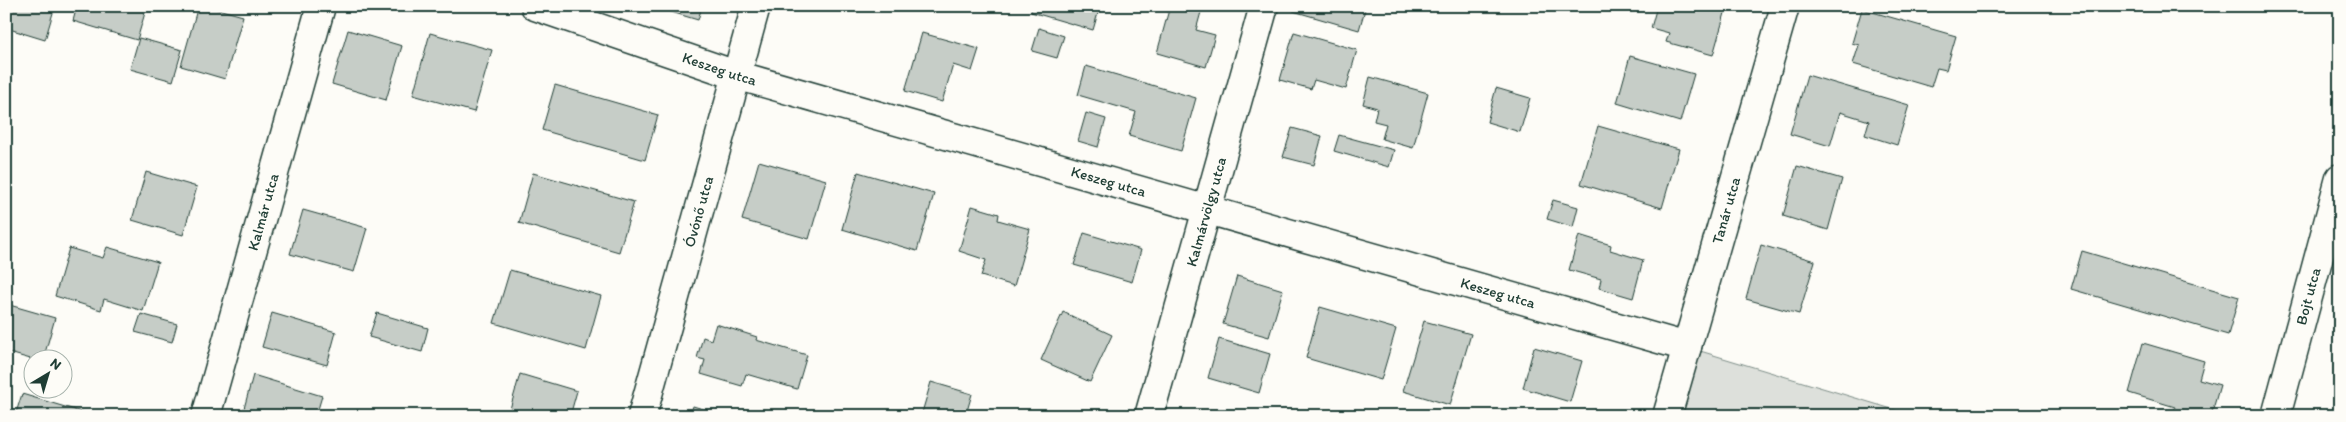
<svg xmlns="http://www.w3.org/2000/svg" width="2346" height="422" viewBox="0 0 2346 422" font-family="Itim,sans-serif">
	<rect width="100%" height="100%" fill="#fdfcf7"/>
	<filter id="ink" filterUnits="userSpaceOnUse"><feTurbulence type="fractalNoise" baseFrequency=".02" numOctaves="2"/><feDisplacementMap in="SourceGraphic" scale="10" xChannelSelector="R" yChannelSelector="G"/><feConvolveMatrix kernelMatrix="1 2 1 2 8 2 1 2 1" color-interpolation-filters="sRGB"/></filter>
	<g filter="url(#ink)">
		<path fill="#dde0db" stroke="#7e8e88" d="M 1687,347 L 1915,416 L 1667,416 Z"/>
		<g fill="#c6cdc7" stroke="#1f3d34">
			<path d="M 6,6 L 55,6 L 45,40 L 6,28 Z"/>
			<path d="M 77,6 L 147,6 L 137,40 L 73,21 Z"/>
			<path d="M 198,6 L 207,6 L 243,16 L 225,79 L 181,66 Z"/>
			<path d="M 651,6 L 702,6 L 698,20 Z"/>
			<path d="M 1032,6 L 1100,6 L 1093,30 L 1031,12 Z"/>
			<path d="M 1170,6 L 1180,6 L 1201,12 L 1196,30 L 1215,35 L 1206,67 L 1157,53 Z"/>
			<path d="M 1295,6 L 1366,6 L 1359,30 L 1293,11 Z"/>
			<path d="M 1657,6 L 1727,6 L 1713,55 L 1666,42 L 1669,33 L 1651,28 Z"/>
			<path d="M 1862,9 L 1956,36 L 1946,70 L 1937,68 L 1931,87 L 1853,64 L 1859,45 L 1852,43 Z"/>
			<path d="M 1039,28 L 1064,36 L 1057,58 L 1032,51 Z"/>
			<path d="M 348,30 L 402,46 L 386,100 L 332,84 Z"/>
			<path d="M 1294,32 L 1357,50 L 1346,89 L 1314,80 L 1311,89 L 1280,80 Z"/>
			<path d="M 430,33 L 492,50 L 474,112 L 413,95 Z"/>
			<path d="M 922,33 L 979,49 L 972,71 L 953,65 L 942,102 L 905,91 Z"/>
			<path d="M 139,38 L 182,50 L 173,81 L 130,69 Z"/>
			<path d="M 1630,56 L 1694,74 L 1680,122 L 1617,103 Z"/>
			<path d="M 1086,66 L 1196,98 L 1181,151 L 1129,136 L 1136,112 L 1078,95 Z"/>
			<path d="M 1807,75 L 1909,105 L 1897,145 L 1865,135 L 1869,121 L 1840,112 L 1830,146 L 1790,134 Z"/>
			<path d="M 1370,77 L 1428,93 L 1413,148 L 1382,139 L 1386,124 L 1374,121 L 1377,108 L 1363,104 Z"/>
			<path d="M 555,85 L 658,115 L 645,160 L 542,130 Z"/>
			<path d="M 1496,88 L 1530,98 L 1520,132 L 1487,122 Z"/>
			<path d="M 1086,113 L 1106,119 L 1098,147 L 1078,141 Z"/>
			<path d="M 1598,126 L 1679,149 L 1662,208 L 1581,184 Z"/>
			<path d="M 1292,128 L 1322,136 L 1314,165 L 1283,157 Z"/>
			<path d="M 1339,135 L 1394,150 L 1389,167 L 1334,151 Z"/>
			<path d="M 759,161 L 826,180 L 809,239 L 742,220 Z"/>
			<path d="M 1797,166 L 1842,179 L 1828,230 L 1783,216 Z"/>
			<path d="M 146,172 L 197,187 L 183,235 L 132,220 Z"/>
			<path d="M 858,172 L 934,194 L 917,251 L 842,229 Z"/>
			<path d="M 533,173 L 634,202 L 619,252 L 519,223 Z"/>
			<path d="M 1553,200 L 1578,207 L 1573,227 L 1547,219 Z"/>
			<path d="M 972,206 L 999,214 L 998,220 L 1030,229 L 1014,286 L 981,276 L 986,260 L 959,251 Z"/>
			<path d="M 303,210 L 367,228 L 354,272 L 290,254 Z"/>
			<path d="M 1084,233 L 1141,250 L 1132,282 L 1074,265 Z"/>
			<path d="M 1579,235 L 1611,245 L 1610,250 L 1643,260 L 1633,298 L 1599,288 L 1601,279 L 1569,270 Z"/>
			<path d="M 1761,245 L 1815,261 L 1799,314 L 1746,299 Z"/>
			<path d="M 107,247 L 158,262 L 143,311 L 104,299 L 101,310 L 55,296 L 69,248 L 103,258 Z"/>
			<path d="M 2082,251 L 2239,297 L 2228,335 L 2071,289 Z"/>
			<path d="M 510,270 L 601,296 L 586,350 L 494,323 Z"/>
			<path d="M 1237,276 L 1283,290 L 1269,337 L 1223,324 Z"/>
			<path d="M 6,304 L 55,318 L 43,360 L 34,360 L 6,352 Z"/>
			<path d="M 1320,307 L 1396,329 L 1381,380 L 1306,358 Z"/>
			<path d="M 1063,312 L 1112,335 L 1090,382 L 1041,360 Z"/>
			<path d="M 272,313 L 336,332 L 327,365 L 262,347 Z"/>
			<path d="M 377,313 L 428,328 L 422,352 L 369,337 Z"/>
			<path d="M 141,314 L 177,324 L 172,342 L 135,332 Z"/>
			<path d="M 1424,321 L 1471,334 L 1450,405 L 1403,391 Z"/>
			<path d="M 716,324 L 757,337 L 756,340 L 807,355 L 797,389 L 746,374 L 742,386 L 701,374 L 705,360 L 697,358 L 703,337 L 711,340 Z"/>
			<path d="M 1219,339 L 1270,354 L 1259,393 L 1208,378 Z"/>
			<path d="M 2143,343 L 2204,361 L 2199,379 L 2220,385 L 2211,416 L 2178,416 L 2173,414 L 2175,407 L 2129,393 Z"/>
			<path d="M 1534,347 L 1582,361 L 1570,402 L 1523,388 Z"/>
			<path d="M 520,374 L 577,391 L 570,416 L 508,416 Z"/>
			<path d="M 253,375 L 322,396 L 316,416 L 242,416 Z"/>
			<path d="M 931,382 L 972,394 L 967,411 L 980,416 L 921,416 Z"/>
			<path d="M 22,394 L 95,416 L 15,416 Z"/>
			<path d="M 693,406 L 726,416 L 690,416 Z"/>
		</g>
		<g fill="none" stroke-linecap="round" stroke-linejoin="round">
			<defs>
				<g id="street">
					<path id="s1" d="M 535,6 L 736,75 L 1687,347"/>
					<path id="s2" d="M 206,416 L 321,6"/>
					<path id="s3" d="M 642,416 L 756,6"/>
					<path id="s4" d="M 1149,416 L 1264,6"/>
					<path id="s5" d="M 1667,416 L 1785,6"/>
					<path id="s6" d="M 2276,416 L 2340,178"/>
				</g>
			</defs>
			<use href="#street" stroke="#1f3d34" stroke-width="31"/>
			<use href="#street" stroke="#fdfcf7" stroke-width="28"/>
		</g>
	</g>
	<g text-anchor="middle" stroke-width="5" stroke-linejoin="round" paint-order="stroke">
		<g font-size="15" fill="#1f3d34" stroke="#fdfcf7">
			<text dy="5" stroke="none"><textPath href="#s1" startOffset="195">Keszeg utca</textPath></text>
			<text dy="5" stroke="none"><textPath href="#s1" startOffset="600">Keszeg utca</textPath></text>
			<text dy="5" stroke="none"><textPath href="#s2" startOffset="212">Kalmár utca</textPath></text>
			<text dy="5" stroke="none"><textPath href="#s3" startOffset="212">Óvónő utca</textPath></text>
			<text dy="5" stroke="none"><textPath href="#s4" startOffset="212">Kalmárvölgy utca</textPath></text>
			<text dy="5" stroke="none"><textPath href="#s5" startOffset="214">Tanár utca</textPath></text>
			<text dy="5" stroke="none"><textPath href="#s1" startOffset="1005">Keszeg utca</textPath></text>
			<text dy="5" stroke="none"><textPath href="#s6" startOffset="124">Bojt utca</textPath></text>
		</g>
	</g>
	<rect width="2346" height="422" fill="none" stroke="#fdfcf7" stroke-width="25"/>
	<rect x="12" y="12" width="2321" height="397" fill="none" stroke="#1f3d34" stroke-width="2" filter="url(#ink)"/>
	<g transform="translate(48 374) rotate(38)"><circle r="24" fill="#fdfcf7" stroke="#a4b0a9"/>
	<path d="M0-4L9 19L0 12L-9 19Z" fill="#1f3d34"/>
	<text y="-8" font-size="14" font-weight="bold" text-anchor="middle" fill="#1f3d34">N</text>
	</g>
</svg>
